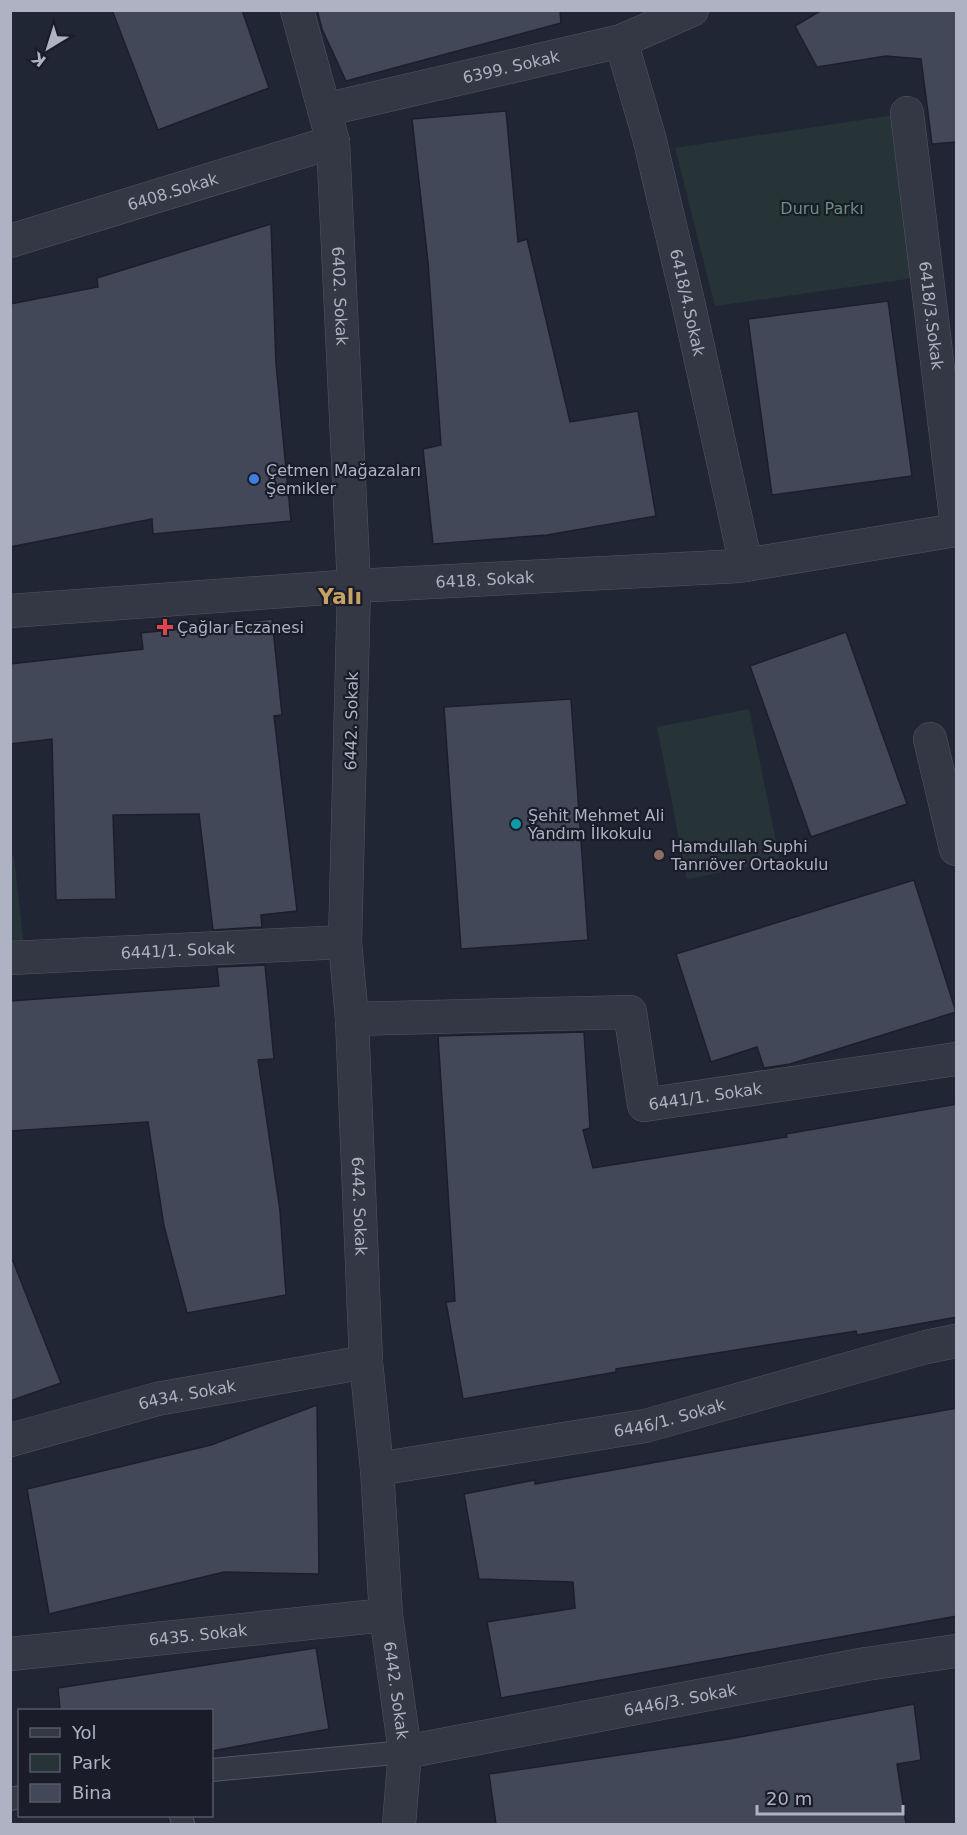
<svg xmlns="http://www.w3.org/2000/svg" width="967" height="1835" viewBox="0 0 967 1835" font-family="'DejaVu Sans',sans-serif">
	<rect width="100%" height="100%" fill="#212634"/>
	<g fill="#263438">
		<path d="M 907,113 L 914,278 L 715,306 L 675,148 Z"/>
		<path d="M 749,709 L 780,861 L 687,879 L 657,727 Z"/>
		<path d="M 10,856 L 14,856 L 24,948 L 10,950 Z"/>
	</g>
	<g fill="#434859" stroke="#1c1f2b" stroke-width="1.5">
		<path d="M 112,10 L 242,10 L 269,88 L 158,130 Z"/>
		<path d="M 317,10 L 560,10 L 561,23 L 346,81 L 322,29 Z"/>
		<path d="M 822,10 L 957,10 L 957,142 L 932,144 L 921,59 L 886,56 L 817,67 L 795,26 Z"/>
		<path d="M 506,111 L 518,242 L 527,239 L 570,422 L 638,411 L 656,516 L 547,535 L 433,544 L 423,449 L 441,445 L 428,262 L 412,119 Z"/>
		<path d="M 271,224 L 276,364 L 291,521 L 153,534 L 152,519 L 10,547 L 10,304 L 98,287 L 97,278 Z"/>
		<path d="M 888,301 L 912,476 L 772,495 L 748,319 Z"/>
		<path d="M 272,619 L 282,715 L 274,716 L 297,911 L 261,915 L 262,927 L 213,930 L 199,814 L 113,815 L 116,899 L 56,900 L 52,739 L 10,744 L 10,664 L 143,649 L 141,633 Z"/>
		<path d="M 846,632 L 907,804 L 811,837 L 750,666 Z"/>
		<path d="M 571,699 L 588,940 L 461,949 L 444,707 Z"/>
		<path d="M 914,880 L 956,1012 L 790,1064 L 764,1068 L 757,1047 L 711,1062 L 676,954 Z"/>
		<path d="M 265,965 L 274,1059 L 258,1060 L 280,1211 L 286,1295 L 187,1313 L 164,1226 L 148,1122 L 10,1131 L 10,1001 L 219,986 L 217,967 Z"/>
		<path d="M 584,1032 L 590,1128 L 583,1130 L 593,1168 L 787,1137 L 786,1134 L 957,1104 L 957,1317 L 857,1335 L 856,1331 L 616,1369 L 616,1372 L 463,1399 L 446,1302 L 455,1301 L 438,1036 Z"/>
		<path d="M 13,1261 L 61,1383 L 10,1401 L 10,1262 Z"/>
		<path d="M 317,1405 L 319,1574 L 224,1572 L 49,1614 L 27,1489 L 211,1445 Z"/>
		<path d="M 957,1408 L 957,1616 L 501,1698 L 487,1622 L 575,1608 L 573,1582 L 479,1579 L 464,1494 L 535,1480 L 535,1484 Z"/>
		<path d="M 316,1648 L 329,1729 L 212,1751 L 212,1710 L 60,1710 L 58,1688 Z"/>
		<path d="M 914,1704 L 921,1760 L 897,1764 L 906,1824 L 496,1824 L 489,1774 L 729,1739 Z"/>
	</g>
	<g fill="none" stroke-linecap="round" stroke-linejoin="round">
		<defs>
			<g id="service">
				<path d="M 212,1770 L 405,1752"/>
				<path d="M 10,1799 L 20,1797"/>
				<path d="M 181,1816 L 183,1824"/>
			</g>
			<g id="minor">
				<path id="s1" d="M 297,10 L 333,142 L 354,586 L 345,942 L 352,1019 L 366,1362 L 377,1469 L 386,1615 L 405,1752 L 399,1824"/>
				<path id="s2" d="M 621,41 L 649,137 L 689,306 L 746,565"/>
				<path id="s3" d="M 324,110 L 621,41 L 692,10"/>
				<path id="s4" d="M 907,113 L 956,518"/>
				<path id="s5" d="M 10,241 L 333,142"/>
				<path d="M 930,739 L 956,849"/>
				<path id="s6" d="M 10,958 L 345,942"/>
				<path id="s7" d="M 352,1019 L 630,1012 L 644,1105 L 956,1059"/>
				<path id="s8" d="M 10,1440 L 157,1399 L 366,1362"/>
				<path id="s9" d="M 377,1469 L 645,1426 L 926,1347 L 956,1341"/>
				<path id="s10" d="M 10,1654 L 386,1615"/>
				<path id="s11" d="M 405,1752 L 866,1664 L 956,1651"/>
			</g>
			<g id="tertiary">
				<path id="s12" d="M 10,611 L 354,586 L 739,566 L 956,530"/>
			</g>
		</defs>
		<use href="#service" stroke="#525563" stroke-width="24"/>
		<use href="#minor" stroke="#525563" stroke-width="34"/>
		<use href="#tertiary" stroke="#525563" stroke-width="34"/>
		<use href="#service" stroke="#343845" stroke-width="22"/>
		<use href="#minor" stroke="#343845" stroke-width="33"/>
		<use href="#tertiary" stroke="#343845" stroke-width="33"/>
	</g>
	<circle fill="#3f7fe0" stroke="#1a1d29" stroke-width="2" cx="254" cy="479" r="6"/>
	<path fill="#e0444e" stroke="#1a1d29" stroke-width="2" d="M162 618h6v6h6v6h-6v6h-6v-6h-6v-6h6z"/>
	<circle fill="#0f9aa8" stroke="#1a1d29" stroke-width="2" cx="516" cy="824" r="6"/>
	<circle fill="#8d6e63" stroke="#1a1d29" stroke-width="2" cx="659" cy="855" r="6"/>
	<g text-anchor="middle" stroke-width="4.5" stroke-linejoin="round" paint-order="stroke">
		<g font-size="16" fill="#aeb2c2" stroke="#1a1d29">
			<text dy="6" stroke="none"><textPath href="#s3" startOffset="192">6399. Sokak</textPath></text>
			<text dy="6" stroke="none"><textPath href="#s5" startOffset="170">6408.Sokak</textPath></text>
			<text dy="6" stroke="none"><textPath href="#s1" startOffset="291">6402. Sokak</textPath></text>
			<text dy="6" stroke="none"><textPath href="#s2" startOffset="270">6418/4.Sokak</textPath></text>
			<text dy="6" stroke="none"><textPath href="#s4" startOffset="204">6418/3.Sokak</textPath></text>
			<text dy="6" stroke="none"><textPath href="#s12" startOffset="476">6418. Sokak</textPath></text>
			<text transform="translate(351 721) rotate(-89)" y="6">6442. Sokak</text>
			<text dy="6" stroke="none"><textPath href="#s6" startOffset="168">6441/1. Sokak</textPath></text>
			<text dy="6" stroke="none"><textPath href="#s7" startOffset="434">6441/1. Sokak</textPath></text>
			<text dy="6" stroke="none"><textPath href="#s1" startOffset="1202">6442. Sokak</textPath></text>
			<text dy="6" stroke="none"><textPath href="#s8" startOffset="183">6434. Sokak</textPath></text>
			<text dy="6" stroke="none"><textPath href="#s9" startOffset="297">6446/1. Sokak</textPath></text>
			<text dy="6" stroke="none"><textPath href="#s10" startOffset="189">6435. Sokak</textPath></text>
			<text dy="6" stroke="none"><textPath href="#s1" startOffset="1688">6442. Sokak</textPath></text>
			<text dy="6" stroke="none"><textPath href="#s11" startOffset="280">6446/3. Sokak</textPath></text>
		</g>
		<g font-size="16" fill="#699079" stroke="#1a1d29">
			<text x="822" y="214">Duru Parkı</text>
		</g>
		<g font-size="16" fill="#aeb2c2" stroke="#1a1d29" text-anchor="start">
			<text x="266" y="476">Çetmen Mağazaları<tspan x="266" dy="18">Şemikler</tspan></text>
			<text x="177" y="633">Çağlar Eczanesi</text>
			<text x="528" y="821">Şehit Mehmet Ali<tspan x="528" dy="18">Yandım İlkokulu</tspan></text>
			<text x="671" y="852">Hamdullah Suphi<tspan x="671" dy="18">Tanrıöver Ortaokulu</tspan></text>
		</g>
		<g font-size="22" font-weight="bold" fill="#c8a263" stroke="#1a1d29">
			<text x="340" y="604">Yalı</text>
		</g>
	</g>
	<rect width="967" height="1835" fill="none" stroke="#aeb2c2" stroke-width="24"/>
	<rect x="18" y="1709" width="195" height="108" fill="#1a1d29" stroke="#555966" stroke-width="1.5"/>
	<rect x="30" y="1728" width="30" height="9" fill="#343845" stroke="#555966" stroke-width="1.5"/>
	<text x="72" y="1739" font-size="18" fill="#aeb2c2">Yol</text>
	<rect x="30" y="1754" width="30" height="18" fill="#263438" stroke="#555966" stroke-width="1.5"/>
	<text x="72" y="1769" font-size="18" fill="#aeb2c2">Park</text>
	<rect x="30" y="1784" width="30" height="18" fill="#434859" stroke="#555966" stroke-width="1.5"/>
	<text x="72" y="1799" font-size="18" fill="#aeb2c2">Bina</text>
	<g transform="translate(48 48) rotate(218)" stroke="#1a1d29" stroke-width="4.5" paint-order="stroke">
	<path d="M0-4.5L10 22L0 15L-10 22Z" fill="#aeb2c2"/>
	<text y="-9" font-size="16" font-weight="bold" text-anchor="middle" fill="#aeb2c2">K</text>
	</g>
	<path d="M757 1805v9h146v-9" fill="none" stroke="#aeb2c2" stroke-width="3"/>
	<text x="766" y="1805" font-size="18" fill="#aeb2c2" stroke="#1a1d29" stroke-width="4.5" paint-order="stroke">20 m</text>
</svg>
